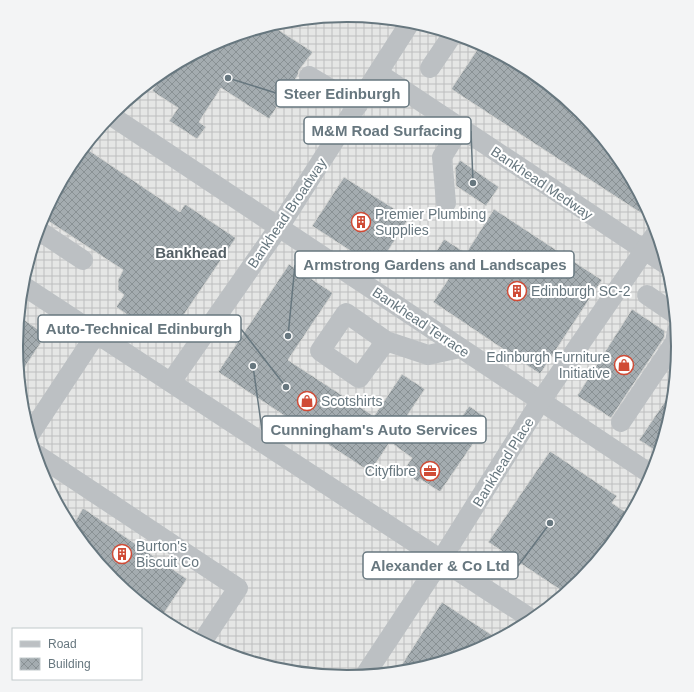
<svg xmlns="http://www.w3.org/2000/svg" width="694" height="692" viewBox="0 0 694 692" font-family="Helvetica,sans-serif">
	<defs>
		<pattern id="industrial-grid" width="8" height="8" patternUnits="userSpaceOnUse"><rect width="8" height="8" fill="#e5e6e5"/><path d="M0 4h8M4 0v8" fill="none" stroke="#bdbfbf"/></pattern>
		<pattern id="building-cross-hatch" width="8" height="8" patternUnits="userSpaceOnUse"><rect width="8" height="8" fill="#a4acb0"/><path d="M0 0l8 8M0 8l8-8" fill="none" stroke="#899194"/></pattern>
	</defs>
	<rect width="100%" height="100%" fill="#f4f4f1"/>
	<circle fill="url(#industrial-grid)" cx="347" cy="346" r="330"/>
	<g fill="url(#building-cross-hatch)" stroke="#d6d6d4">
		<path d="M 271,25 L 313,52 L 299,70 L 298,75 L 269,119 L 221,88 L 199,122 L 206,127 L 197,139 L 169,121 L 178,108 L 152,91 L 167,69 L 221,40 Z"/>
		<path d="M 481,44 L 531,71 L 581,112 L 622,162 L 653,221 L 451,89 Z"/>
		<path d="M 84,147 L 180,212 L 185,204 L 236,238 L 166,341 L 116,307 L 124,295 L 118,290 L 118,280 L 123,270 L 42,217 L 73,166 L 70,165 L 72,162 Z"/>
		<path d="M 460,160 L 499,187 L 486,206 L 456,186 L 455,168 Z"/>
		<path d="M 344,177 L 409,218 L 377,268 L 312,226 Z"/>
		<path d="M 494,209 L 602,280 L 540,374 L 433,302 L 449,278 L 428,265 L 444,239 L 466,253 Z"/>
		<path d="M 289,264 L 333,293 L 288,360 L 374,416 L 402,374 L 425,389 L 403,422 L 431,442 L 435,437 L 444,443 L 469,406 L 484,416 L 480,421 L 486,425 L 440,492 L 420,479 L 418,482 L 403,471 L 412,458 L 390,442 L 370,472 L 218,372 Z"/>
		<path d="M 632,309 L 665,331 L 664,338 L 611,418 L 577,396 Z"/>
		<path d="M 19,316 L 46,335 L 19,376 L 16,346 Z"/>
		<path d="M 674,388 L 672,411 L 659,453 L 639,440 Z"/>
		<path d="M 550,451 L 617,496 L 612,503 L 630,515 L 622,530 L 581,580 L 565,593 L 488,542 Z"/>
		<path d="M 83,508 L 187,579 L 160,619 L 113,580 L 72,530 L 71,528 Z"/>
		<path d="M 442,602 L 498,639 L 473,652 L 411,671 L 397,672 Z"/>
	</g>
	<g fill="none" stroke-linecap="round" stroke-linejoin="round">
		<g stroke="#bcc0c3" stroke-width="20">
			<path d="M 430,68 L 453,34"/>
			<path d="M 378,73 L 667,265"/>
			<path d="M 309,76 L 358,105"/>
			<path d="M 110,115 L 652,475"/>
			<path d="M 446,203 L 442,157 L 460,128"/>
			<path d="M 38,230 L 83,260"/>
			<path d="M 22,285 L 533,620"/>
			<path d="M 647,295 L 675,314"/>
			<path d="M 386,341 L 359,378 L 320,351 L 346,313 L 386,341 L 428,355 L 460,348"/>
			<path d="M 171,382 L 279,227 L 411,21"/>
			<path d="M 621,422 L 675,342 L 677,331"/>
			<path d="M 30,434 L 96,334"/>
			<path d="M 36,454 L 238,588 L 202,642"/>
			<path d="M 365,675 L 441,560 L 540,402 L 657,232"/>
		</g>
	</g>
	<defs>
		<symbol id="building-ring" viewBox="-11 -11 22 22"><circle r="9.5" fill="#fff" stroke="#d04b36" stroke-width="1.5"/><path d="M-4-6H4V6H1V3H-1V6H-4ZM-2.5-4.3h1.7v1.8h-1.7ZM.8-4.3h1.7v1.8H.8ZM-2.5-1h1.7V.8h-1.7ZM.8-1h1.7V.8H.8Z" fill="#d04b36"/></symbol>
		<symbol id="shop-ring" viewBox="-11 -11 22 22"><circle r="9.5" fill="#fff" stroke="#d04b36" stroke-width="1.5"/><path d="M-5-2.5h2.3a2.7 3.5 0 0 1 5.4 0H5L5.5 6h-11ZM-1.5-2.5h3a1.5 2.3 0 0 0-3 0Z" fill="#d04b36"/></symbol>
		<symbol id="office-ring" viewBox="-11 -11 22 22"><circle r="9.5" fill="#fff" stroke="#d04b36" stroke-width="1.5"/><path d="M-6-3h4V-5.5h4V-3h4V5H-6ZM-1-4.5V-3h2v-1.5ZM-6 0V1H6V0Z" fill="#d04b36"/></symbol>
	</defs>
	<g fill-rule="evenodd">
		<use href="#building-ring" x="350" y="211" width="22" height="22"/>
		<use href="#building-ring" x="506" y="280" width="22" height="22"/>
		<use href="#shop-ring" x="613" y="354" width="22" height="22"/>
		<use href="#shop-ring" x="296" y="390" width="22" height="22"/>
		<use href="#office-ring" x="419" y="460" width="22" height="22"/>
		<use href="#building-ring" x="111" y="543" width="22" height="22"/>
	</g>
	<g text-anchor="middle" stroke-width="4" stroke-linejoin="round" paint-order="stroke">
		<g font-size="14" fill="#67777f" stroke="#fff">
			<text transform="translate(542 183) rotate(34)" y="5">Bankhead Medway</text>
			<text transform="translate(287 213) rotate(-56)" y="5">Bankhead Broadway</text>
			<text transform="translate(421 322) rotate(34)" y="5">Bankhead Terrace</text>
			<text transform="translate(503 462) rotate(-58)" y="5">Bankhead Place</text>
		</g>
		<g font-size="14" fill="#67777f" stroke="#fff" text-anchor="start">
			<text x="375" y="219">Premier Plumbing<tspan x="375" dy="16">Supplies</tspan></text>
			<text x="531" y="296">Edinburgh SC-2</text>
			<text x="610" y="362" text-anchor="end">Edinburgh Furniture<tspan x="610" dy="16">Initiative</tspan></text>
			<text x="321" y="406">Scotshirts</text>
			<text x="416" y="476" text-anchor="end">Cityfibre</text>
			<text x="136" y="551">Burton's<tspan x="136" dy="16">Biscuit Co</tspan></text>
		</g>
		<g font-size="15" font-weight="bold" fill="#545f65" stroke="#fff">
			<text x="191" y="258">Bankhead</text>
		</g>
	</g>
	<path d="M0 0H694V692H0ZM23 346a324 324 0 1 1 648 0a324 324 0 1 1-648 0Z" fill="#f3f4f5" fill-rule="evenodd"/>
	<path fill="none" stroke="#67777f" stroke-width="2" d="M23 346a324 324 0 1 1 648 0a324 324 0 1 1-648 0Z"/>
	<path fill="none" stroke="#67777f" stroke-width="1.5" d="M228 78L276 93M473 183L471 131M288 336L295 265M286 387L241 329M253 366L262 430M550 523L518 566"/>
	<g fill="#67777f" stroke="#fff" stroke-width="1.5">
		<circle cx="228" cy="78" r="4"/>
		<circle cx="473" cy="183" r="4"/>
		<circle cx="288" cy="336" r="4"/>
		<circle cx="286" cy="387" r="4"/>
		<circle cx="253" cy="366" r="4"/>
		<circle cx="550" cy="523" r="4"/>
	</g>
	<g fill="#fff" stroke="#67777f" stroke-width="1.5">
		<rect x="276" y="80" width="133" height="27" rx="4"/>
		<rect x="304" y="117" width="167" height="27" rx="4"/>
		<rect x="295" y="251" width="279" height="27" rx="4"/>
		<rect x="38" y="315" width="203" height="27" rx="4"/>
		<rect x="262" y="416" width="224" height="27" rx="4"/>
		<rect x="363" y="552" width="155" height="27" rx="4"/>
	</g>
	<g font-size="15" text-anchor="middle" font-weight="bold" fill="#67777f">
		<text x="342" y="99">Steer Edinburgh</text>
		<text x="387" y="136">M&amp;M Road Surfacing</text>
		<text x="435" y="270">Armstrong Gardens and Landscapes</text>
		<text x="139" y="334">Auto-Technical Edinburgh</text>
		<text x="374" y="435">Cunningham's Auto Services</text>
		<text x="440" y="571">Alexander &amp; Co Ltd</text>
	</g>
	<rect x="12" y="628" width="130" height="52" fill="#ffffff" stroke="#c2c9cc"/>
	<rect x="20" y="641" width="20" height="6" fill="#bcc0c3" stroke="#c2c9cc"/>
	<text x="48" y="648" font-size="12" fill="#67777f">Road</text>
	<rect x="20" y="658" width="20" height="12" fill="url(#building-cross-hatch)" stroke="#c2c9cc"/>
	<text x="48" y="668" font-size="12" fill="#67777f">Building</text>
</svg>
